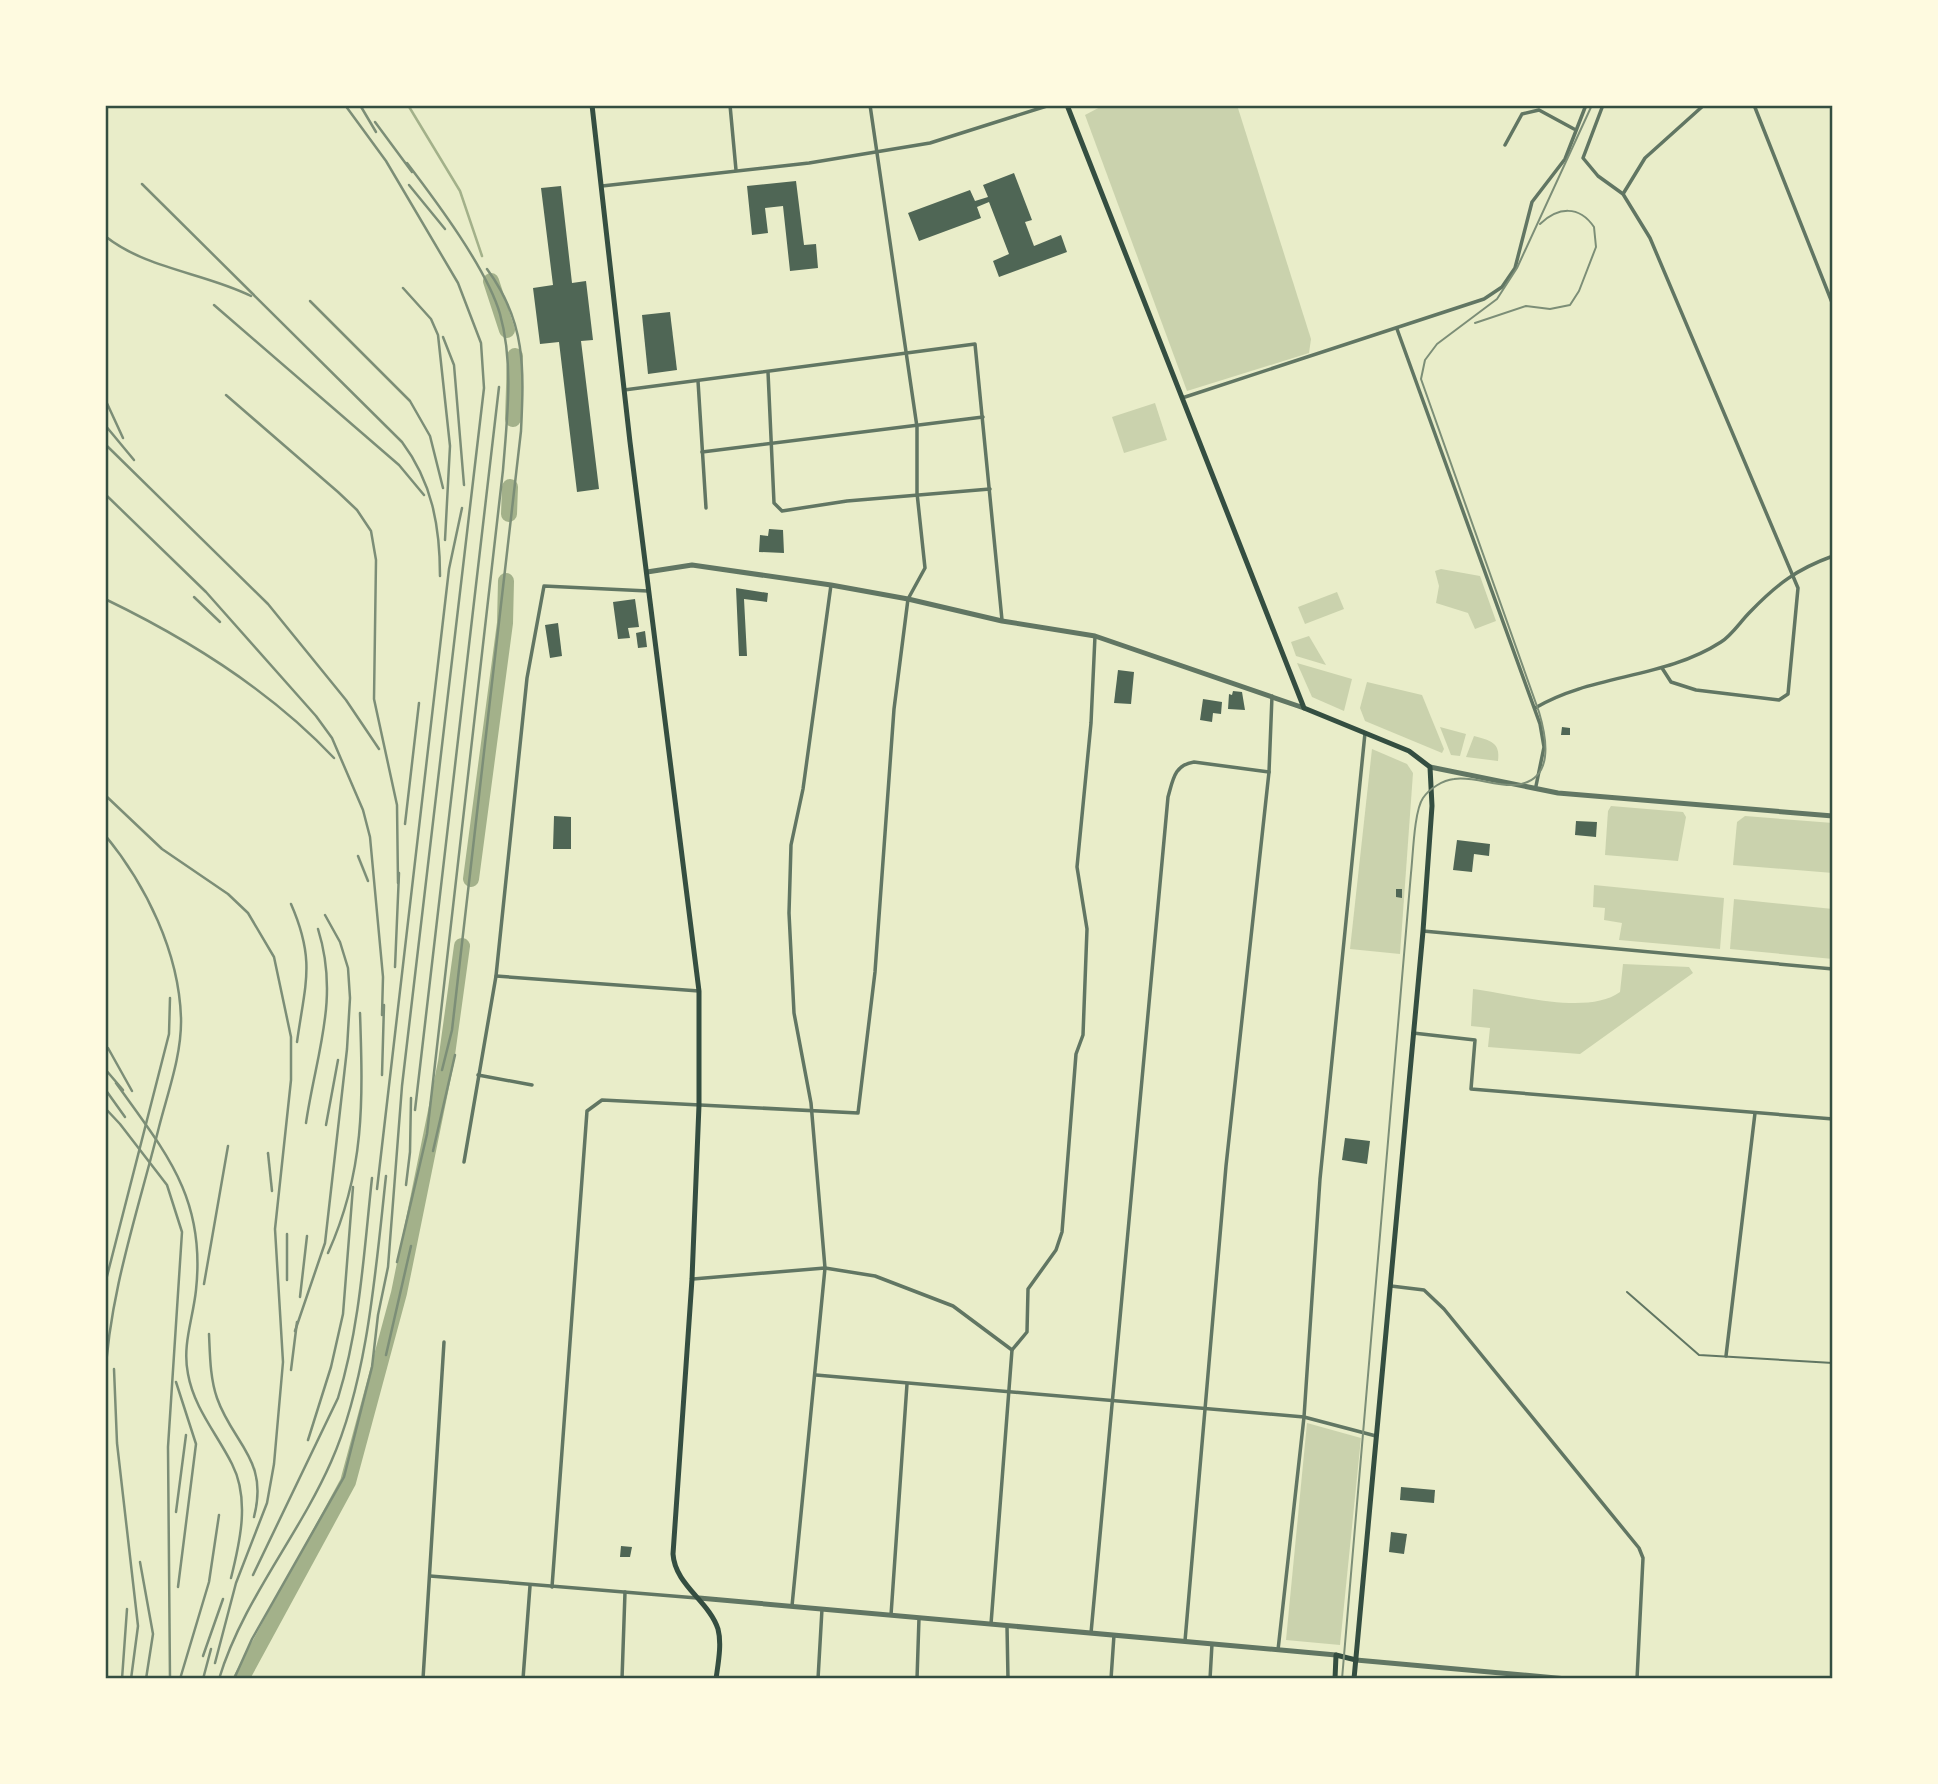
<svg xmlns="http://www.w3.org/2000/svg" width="1938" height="1784" viewBox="0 0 1938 1784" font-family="Roboto,sans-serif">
	<rect width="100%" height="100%" fill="#e9edc9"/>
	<g fill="#cad2ad">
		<path d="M 1104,105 L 1237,105 L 1311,339 L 1309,353 L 1187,391 L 1085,115 Z"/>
		<path d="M 1155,403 L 1167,440 L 1124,453 L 1112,417 Z"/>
		<path d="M 1441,569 L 1480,576 L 1496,621 L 1475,629 L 1468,613 L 1436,603 L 1439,586 L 1435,571 Z"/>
		<path d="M 1337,592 L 1344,609 L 1305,624 L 1298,607 Z"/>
		<path d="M 1309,636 L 1326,665 L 1296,656 L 1291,642 Z"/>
		<path d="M 1297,663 L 1352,679 L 1344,711 L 1312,697 Z"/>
		<path d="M 1367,682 L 1422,695 L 1444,749 L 1442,753 L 1365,721 L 1360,708 Z"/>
		<path d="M 1440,727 L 1466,734 L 1460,756 L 1451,755 Z"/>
		<path d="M 1474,736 C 1489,740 1501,742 1498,761 L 1466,757 Z"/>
		<path d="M 1372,749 L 1407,764 L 1413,773 L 1400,954 L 1350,949 Z"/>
		<path d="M 1611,806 L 1683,812 L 1686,817 L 1678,861 L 1605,855 L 1608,811 Z"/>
		<path d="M 1745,816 L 1833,823 L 1833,873 L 1733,865 L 1737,822 Z"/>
		<path d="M 1594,885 L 1724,898 L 1720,949 L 1619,940 L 1622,923 L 1604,920 L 1605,908 L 1593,907 Z"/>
		<path d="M 1734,899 L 1833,909 L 1833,959 L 1730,949 Z"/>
		<path d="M 1623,964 L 1689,967 L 1693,973 L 1580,1054 L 1488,1047 L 1490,1028 L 1471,1026 L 1473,989 C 1514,994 1587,1016 1620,992 Z"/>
		<path d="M 1307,1423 L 1361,1438 L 1340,1645 L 1286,1640 Z"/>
	</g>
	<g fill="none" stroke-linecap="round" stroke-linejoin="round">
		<path stroke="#a3b18a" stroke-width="2.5" d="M 408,105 L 460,191 L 482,256"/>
		<g stroke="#a3b18a" stroke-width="16">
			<path d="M 491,281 L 507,330"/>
			<path d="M 513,419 L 515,356"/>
			<path d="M 509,514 L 510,487"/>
			<path d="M 471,879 L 505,623 L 506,581"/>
			<path d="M 241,1679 L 348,1482 L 399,1293 L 446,1062 L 462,946"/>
		</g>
	</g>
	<g fill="#4f6655">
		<path d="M 1014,173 L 1032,220 L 1025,222 L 1034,246 L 1061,235 L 1067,252 L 999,277 L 993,261 L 1009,254 L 989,202 L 977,207 L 981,218 L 919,241 L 908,213 L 970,190 L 975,201 L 988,197 L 983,185 Z"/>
		<path d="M 796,181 L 804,245 L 816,244 L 818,268 L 790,271 L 783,206 L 765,208 L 768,233 L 752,235 L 747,186 Z"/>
		<path d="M 561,186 L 572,283 L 586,281 L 593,340 L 581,341 L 599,489 L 577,492 L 559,342 L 540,344 L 533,288 L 553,285 L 541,188 Z"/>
		<path d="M 670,312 L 677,370 L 648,374 L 642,315 Z"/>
		<path d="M 769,529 L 783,530 L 784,553 L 759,552 L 760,535 L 768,536 Z"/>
		<path d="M 736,588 L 768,593 L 767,602 L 744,599 L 747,656 L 739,656 Z"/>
		<path d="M 635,599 L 639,627 L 628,628 L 630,638 L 618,639 L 613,602 Z"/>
		<path d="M 558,623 L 562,656 L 550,658 L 545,625 Z"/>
		<path d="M 645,631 L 647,647 L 638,648 L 636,633 Z"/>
		<path d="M 1118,670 L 1134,672 L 1131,704 L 1114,703 Z"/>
		<path d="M 1233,691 L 1242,692 L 1245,710 L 1228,709 L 1229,694 L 1232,695 Z"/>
		<path d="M 1203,699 L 1222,702 L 1221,714 L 1213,713 L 1212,722 L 1200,720 Z"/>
		<path d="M 1562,727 L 1570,728 L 1570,735 L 1561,735 Z"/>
		<path d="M 554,816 L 571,817 L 571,849 L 553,849 Z"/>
		<path d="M 1576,821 L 1597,822 L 1596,837 L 1575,835 Z"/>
		<path d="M 1457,840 L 1490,844 L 1489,856 L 1474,854 L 1472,872 L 1453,870 Z"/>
		<path d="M 1396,889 L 1402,889 L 1402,898 L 1396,897 Z"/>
		<path d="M 1345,1138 L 1370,1141 L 1367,1164 L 1342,1160 Z"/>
		<path d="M 1401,1487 L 1435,1490 L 1434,1503 L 1400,1500 Z"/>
		<path d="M 1391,1532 L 1407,1534 L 1404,1554 L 1389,1552 Z"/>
		<path d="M 621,1546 L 632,1547 L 630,1557 L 620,1557 Z"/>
	</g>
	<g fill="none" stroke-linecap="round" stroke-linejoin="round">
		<path stroke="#617663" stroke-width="2" d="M 1627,1292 L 1699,1355 L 1833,1363"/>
		<g stroke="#617663" stroke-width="3.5">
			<path d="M 730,105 L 736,170"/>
			<path d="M 1603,105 L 1583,158 L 1598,176 L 1623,194 L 1650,238 L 1798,588 L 1788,694 L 1779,700 L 1696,690 L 1671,682 L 1662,668"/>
			<path d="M 1754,105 L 1833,305"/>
			<path d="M 1505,145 L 1522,114 L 1539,110 L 1574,129"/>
			<path d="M 602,186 L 809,163 L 930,143 L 1050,105"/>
			<path d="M 1623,194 L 1645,158 L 1704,105"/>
			<path d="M 1397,329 L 1540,724 L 1544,747 L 1536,786"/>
			<path d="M 768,372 L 774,503 L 782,511 L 847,501 L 990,489"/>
			<path d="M 698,381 L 706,508"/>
			<path d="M 624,390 L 975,344 L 1002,620"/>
			<path d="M 1182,398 L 1484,299 L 1502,287 L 1515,268 L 1532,202 L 1565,159 L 1586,105"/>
			<path d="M 702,452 L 983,417"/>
			<path d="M 1535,708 C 1592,674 1664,679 1721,642 C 1732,635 1740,622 1750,612 C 1777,584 1797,569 1833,556"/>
			<path d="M 1423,931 L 1833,969"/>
			<path d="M 496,976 L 699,991"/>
			<path d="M 1413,1033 L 1475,1040 L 1471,1089 L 1833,1119"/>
			<path d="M 478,1075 L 532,1085"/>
			<path d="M 464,1162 L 496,976 L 527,678 L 544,586 L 648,591"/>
			<path d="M 693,1279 L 825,1268 L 875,1276 L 953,1306 L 1012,1350"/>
			<path d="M 1391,1286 L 1424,1290 L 1444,1309 L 1639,1548 L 1643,1558 L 1637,1679"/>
			<path d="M 1726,1356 L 1755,1113"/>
			<path d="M 816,1375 L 1304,1417 L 1376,1436"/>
			<path d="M 430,1576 L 697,1598"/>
			<path d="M 552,1587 L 587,1111 L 602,1100 L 858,1113 L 875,972 L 894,709 L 908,599 L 925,568 L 917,493 L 917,427 L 870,105"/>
			<path d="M 792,1606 L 825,1268 L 811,1103 L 794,1013 L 789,913 L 791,845 L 803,789 L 831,585"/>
			<path d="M 891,1615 L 907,1384"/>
			<path d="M 991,1624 L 1012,1350 L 1027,1332 L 1028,1289 L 1056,1250 L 1062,1232 L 1076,1054 L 1083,1035 L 1087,929 L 1077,867 L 1091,723 L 1095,636"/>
			<path d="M 1007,1626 L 1008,1679"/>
			<path d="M 1091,1633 L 1168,797 C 1173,780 1174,765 1194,762 L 1269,772"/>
			<path d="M 1185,1641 L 1226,1166 L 1269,772 L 1272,696"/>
			<path d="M 1278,1650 L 1304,1417 L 1320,1179 L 1365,733"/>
			<path d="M 423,1679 L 444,1342"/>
			<path d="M 523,1679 L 530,1586"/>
			<path d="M 622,1679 L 625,1592"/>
			<path d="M 818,1679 L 822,1609"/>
			<path d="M 917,1679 L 919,1618"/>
			<path d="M 1111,1679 L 1114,1635"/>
			<path d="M 1210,1679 L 1212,1644"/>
		</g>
		<g stroke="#617663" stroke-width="5">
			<path d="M 647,572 L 692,565 L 831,585 L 908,599 L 1002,621 L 1095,636 L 1304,708"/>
			<path d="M 1430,767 L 1558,793 L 1833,816"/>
			<path d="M 699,1598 L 1336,1655"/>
			<path d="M 1356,1660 L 1567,1679"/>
		</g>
		<g stroke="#344e41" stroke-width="5">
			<path d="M 592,105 L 630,442 L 699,991 L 699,1105 L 692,1279 L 673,1554 C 675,1585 709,1601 718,1629 C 722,1644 718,1664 716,1679"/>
			<path d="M 1067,105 L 1304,708 L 1409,751 L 1430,767 L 1432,806 L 1423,931 L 1354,1679"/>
			<path d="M 1335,1679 L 1336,1655 L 1356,1660"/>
		</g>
		<g stroke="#7c8e77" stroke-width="2">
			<path d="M 1475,323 L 1526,306 L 1550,309 L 1570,305 L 1579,291 L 1596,247 L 1594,227 C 1579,205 1558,207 1540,224"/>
			<path d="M 1342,1679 L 1411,873 C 1413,856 1414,811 1423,798 C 1429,789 1443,780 1454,779 C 1473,776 1494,786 1514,785 C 1555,782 1547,739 1539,712 L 1421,379 L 1425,360 L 1437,344 L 1497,299 L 1517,268 L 1592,105"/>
		</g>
		<g stroke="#7c8e77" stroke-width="2.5">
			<path d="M 360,105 L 376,132"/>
			<path d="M 375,122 L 412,172"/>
			<path d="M 142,184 L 402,442 C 432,482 440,526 440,576"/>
			<path d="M 409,185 L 445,229"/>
			<path d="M 105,236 C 146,269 205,273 251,296"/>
			<path d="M 403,288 L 431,319 L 438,335 L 450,446 L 445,540"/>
			<path d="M 310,301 L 410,401 L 430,436 L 443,488"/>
			<path d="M 214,305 L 399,465 L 424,495"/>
			<path d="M 443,337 L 454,365 L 464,485"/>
			<path d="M 226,395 L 338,492 L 357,510 L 371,531 L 376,560 L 374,699 L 397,805 L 398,883"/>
			<path d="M 105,399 L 123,438"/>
			<path d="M 105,425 L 134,460"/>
			<path d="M 105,444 L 268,604 L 346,700 L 379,749"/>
			<path d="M 105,494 L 206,592 L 316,716 L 332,738 L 363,810 L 370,837 L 383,977 L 382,1015"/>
			<path d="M 194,597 L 220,622"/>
			<path d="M 105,599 C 188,639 271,691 334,758"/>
			<path d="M 105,795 L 162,849 L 228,894 L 248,913 L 274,957 L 291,1037 L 291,1080 L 275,1229 L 283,1362 L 274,1464 L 267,1503 L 236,1583 L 215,1663"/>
			<path d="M 405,824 L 419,703"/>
			<path d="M 105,835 C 146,885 179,952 181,1018 C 182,1054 168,1092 159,1127 C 138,1211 109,1294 105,1381"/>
			<path d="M 358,856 L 368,881"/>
			<path d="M 291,904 C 316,961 305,984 297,1042"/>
			<path d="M 395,967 L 399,873"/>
			<path d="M 108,1048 L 132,1091"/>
			<path d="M 105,1069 L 123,1090"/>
			<path d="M 442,1070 L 452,1030 L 521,431 C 524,368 526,322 487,269"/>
			<path d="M 382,1075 L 384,1005"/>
			<path d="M 116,1083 C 166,1153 206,1198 196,1290 C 193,1319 182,1345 188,1374 C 194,1408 217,1434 232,1464 C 250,1499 240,1542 231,1578"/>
			<path d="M 105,1089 L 125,1117"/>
			<path d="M 105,1108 L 120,1124 L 167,1185 L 182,1232 L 168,1447 L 170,1679"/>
			<path d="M 415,1110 L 499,387"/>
			<path d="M 306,1123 C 316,1054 340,999 318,929"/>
			<path d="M 326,1125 L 338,1060"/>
			<path d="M 433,1151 L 455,1055"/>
			<path d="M 268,1153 L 272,1191"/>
			<path d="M 406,1185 L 410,1152 L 411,1098"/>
			<path d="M 377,1189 L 449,569 L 462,508"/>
			<path d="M 328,1253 C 365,1171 363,1101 360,1013"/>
			<path d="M 397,1262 L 427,1134 L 503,470 C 507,419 514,364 500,314 C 487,269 436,201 407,163"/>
			<path d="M 287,1280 L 287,1234"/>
			<path d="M 105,1284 L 169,1034 L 170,998"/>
			<path d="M 204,1284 L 228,1146"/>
			<path d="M 300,1297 L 307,1236"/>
			<path d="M 295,1331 L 325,1243 L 347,1049 L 350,998 L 348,968 L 340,942 L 325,915"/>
			<path d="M 209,1334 C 210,1355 210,1378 217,1398 C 233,1444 269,1459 254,1517"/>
			<path d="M 386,1355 L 411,1246"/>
			<path d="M 114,1369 L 117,1443 L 138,1626 L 131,1679"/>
			<path d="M 291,1370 L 297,1322"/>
			<path d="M 176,1382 L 196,1444 L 178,1587"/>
			<path d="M 308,1440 L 331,1367 L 343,1314 L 353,1187"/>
			<path d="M 176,1512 L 186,1435"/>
			<path d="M 140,1562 L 153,1634 L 146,1679"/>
			<path d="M 253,1575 L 338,1398 C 360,1327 364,1251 372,1178"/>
			<path d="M 203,1656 L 223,1599"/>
			<path d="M 122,1679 L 127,1609"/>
			<path d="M 180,1679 L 209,1582 L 219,1515"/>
			<path d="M 203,1679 L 211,1649"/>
			<path d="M 219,1679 C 243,1600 298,1537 331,1462 C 368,1379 376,1266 386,1176"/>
			<path d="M 234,1679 L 252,1639 L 344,1477 L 372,1367 L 378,1315 L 388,1267 L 402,1086 L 484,388 L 481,343 L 458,283 L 386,161 L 345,105"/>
		</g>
	</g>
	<rect width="1938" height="1784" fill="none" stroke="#fefae0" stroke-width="214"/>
	<rect x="107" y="107" width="1724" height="1570" fill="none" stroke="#344e41" stroke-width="2.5"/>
</svg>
